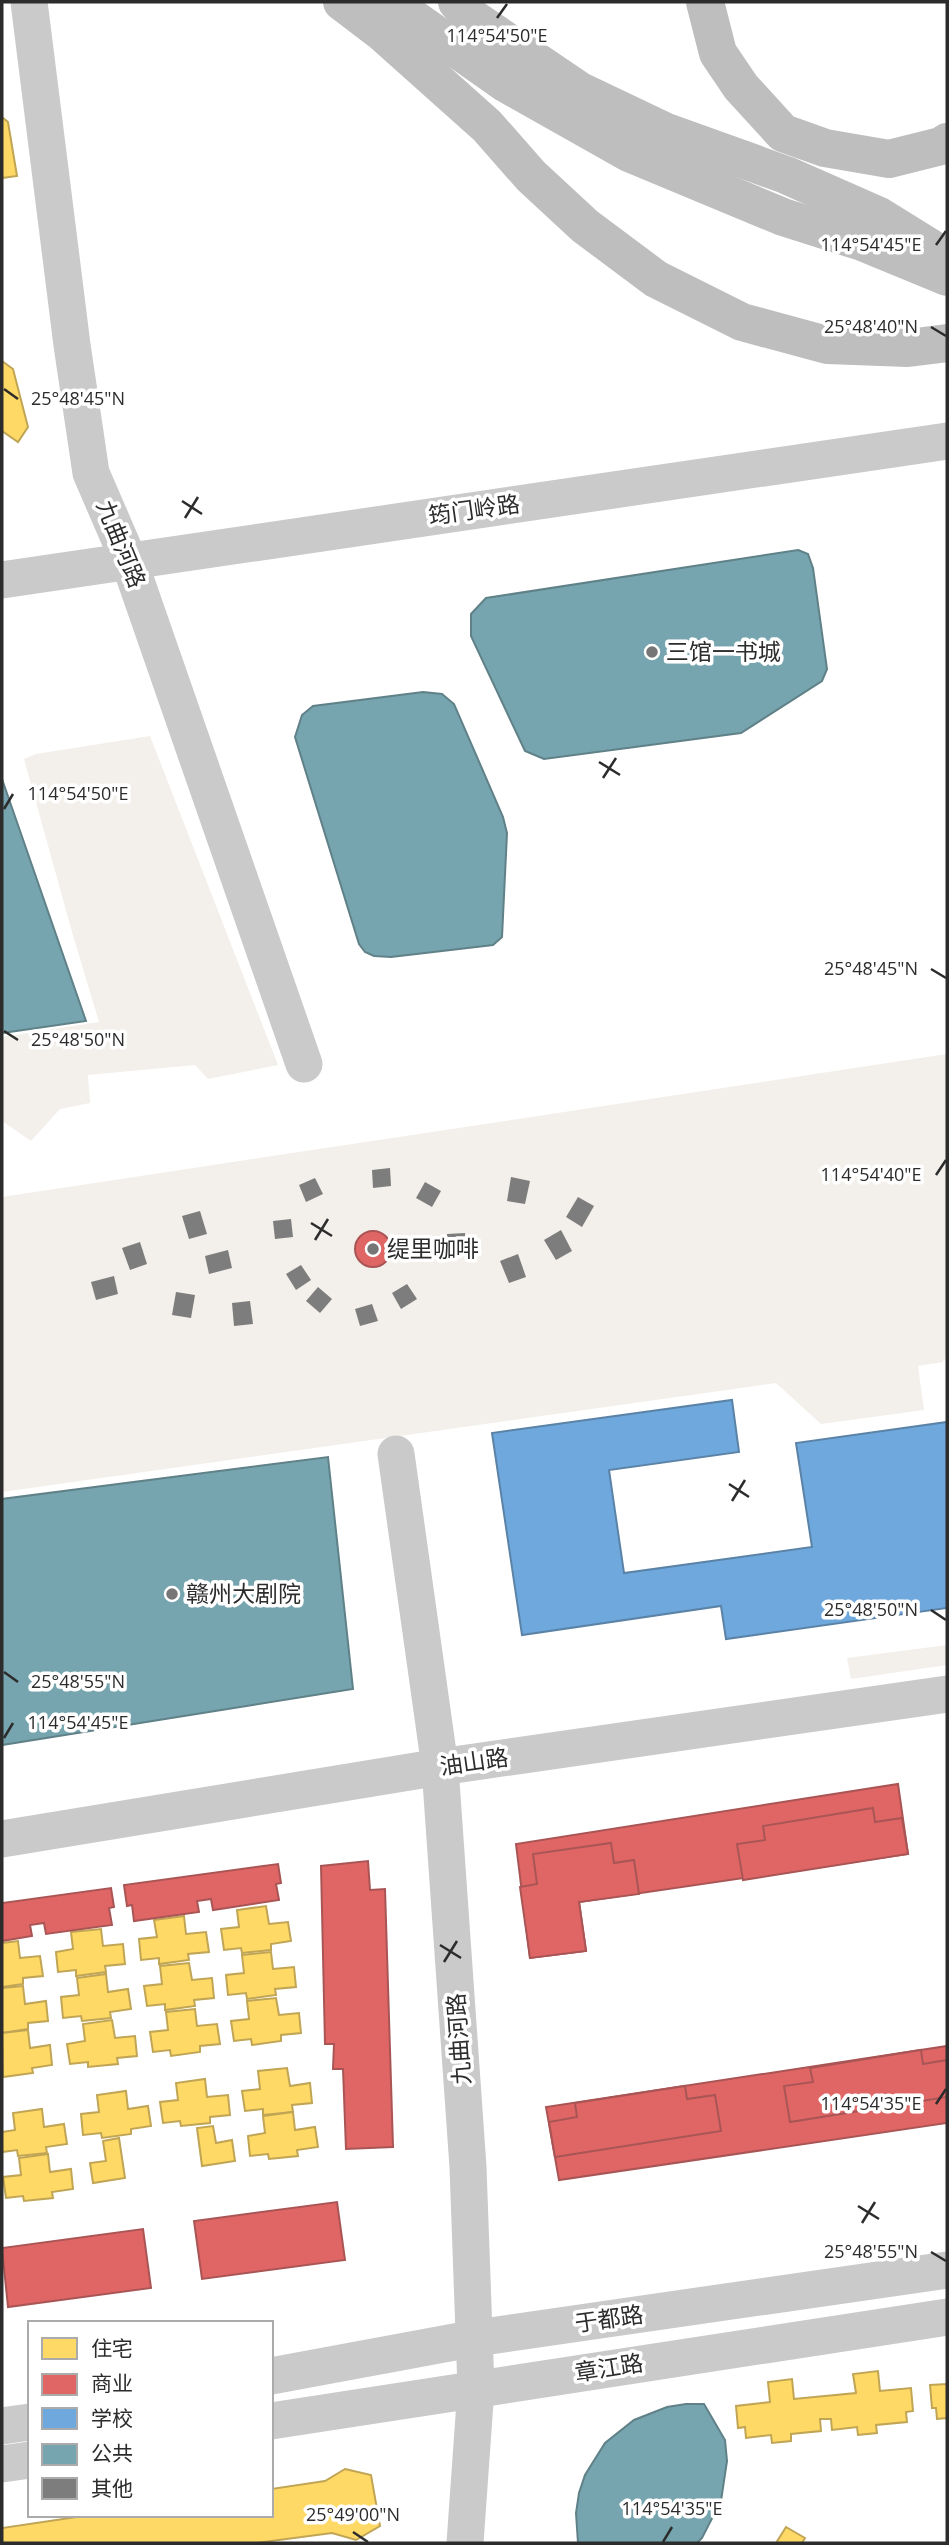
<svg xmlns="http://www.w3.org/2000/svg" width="949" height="2545" viewBox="0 0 949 2545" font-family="'Open Sans','Noto Sans SC',sans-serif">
	<rect width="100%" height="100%" fill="#fff"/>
	<g fill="#f3f0eb">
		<path d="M 150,736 L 278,1065 L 208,1079 L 195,1065 L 88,1075 L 90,1103 L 60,1109 L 31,1141 L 2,1121 L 2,1037 L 99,1022 L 72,932 L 24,759 L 36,754 Z"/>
		<path d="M 947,1054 L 947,1359 L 943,1360 L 943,1362 L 918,1366 L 924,1410 L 821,1424 L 776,1383 L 2,1492 L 2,1197 Z"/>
		<path d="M 947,1645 L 947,1665 L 851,1679 L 847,1658 Z"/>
	</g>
	<g fill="#ffd966" stroke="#c0a555" stroke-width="2">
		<path d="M 2,117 L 8,122 L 17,176 L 2,178 Z"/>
		<path d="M 2,361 L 13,369 L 28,427 L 18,442 L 2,431 Z"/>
		<path d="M 266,1906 L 269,1924 L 288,1922 L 291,1941 L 271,1944 L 271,1950 L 242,1953 L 241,1948 L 224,1950 L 221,1929 L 239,1927 L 237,1910 Z"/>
		<path d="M 184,1916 L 186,1934 L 206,1932 L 209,1952 L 188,1954 L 189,1960 L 159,1964 L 159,1958 L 141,1960 L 139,1939 L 157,1937 L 154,1920 Z"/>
		<path d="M 101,1929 L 103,1946 L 123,1944 L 125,1964 L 105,1966 L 106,1972 L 76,1976 L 76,1970 L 58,1972 L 56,1952 L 73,1949 L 71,1932 Z"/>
		<path d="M 18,1941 L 20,1958 L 40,1956 L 43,1976 L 23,1978 L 23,1984 L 2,1987 L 2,1943 Z"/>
		<path d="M 271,1952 L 273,1969 L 294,1967 L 296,1987 L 275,1989 L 276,1995 L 247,1999 L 246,1993 L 228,1995 L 226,1975 L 244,1973 L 242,1955 Z"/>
		<path d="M 189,1963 L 192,1980 L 212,1978 L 214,1998 L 194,2000 L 195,2006 L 165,2010 L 165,2004 L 147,2006 L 144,1986 L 162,1984 L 160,1966 Z"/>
		<path d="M 106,1974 L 108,1992 L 128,1989 L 131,2009 L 110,2012 L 111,2018 L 82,2021 L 81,2016 L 63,2018 L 61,1997 L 79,1995 L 77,1978 Z"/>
		<path d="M 23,1986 L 25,2004 L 46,2001 L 48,2021 L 28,2023 L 28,2029 L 2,2033 L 2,1988 Z"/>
		<path d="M 276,1998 L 279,2015 L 299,2013 L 301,2033 L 281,2035 L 281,2041 L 252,2045 L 251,2039 L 234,2041 L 231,2021 L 249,2019 L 247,2001 Z"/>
		<path d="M 195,2009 L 197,2026 L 217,2024 L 220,2044 L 200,2046 L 200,2052 L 171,2056 L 170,2050 L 153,2052 L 150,2032 L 168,2030 L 166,2012 Z"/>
		<path d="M 112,2020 L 115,2038 L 135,2036 L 137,2056 L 117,2058 L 118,2064 L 88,2067 L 88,2062 L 70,2064 L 67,2044 L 85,2041 L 83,2024 Z"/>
		<path d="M 28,2030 L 30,2048 L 50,2045 L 52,2065 L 32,2068 L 33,2073 L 3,2077 L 2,2033 Z"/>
		<path d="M 287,2068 L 290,2086 L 310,2083 L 312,2103 L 292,2105 L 293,2112 L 263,2115 L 263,2109 L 245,2111 L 242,2091 L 260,2089 L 258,2071 Z"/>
		<path d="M 205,2079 L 207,2097 L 228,2095 L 230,2115 L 210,2117 L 210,2123 L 181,2126 L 180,2121 L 163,2123 L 160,2102 L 178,2100 L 176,2083 Z"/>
		<path d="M 126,2091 L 128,2109 L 148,2106 L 151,2126 L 131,2129 L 131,2134 L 102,2138 L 101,2133 L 83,2135 L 81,2114 L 99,2112 L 97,2095 Z"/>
		<path d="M 42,2109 L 44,2127 L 64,2124 L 67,2144 L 46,2147 L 47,2153 L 18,2156 L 17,2150 L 2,2152 L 2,2132 L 15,2130 L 13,2113 Z"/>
		<path d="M 293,2112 L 295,2130 L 315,2127 L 318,2147 L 297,2150 L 298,2156 L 269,2159 L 268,2154 L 250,2156 L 248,2136 L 265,2133 L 263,2116 Z"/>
		<path d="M 213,2126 L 216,2143 L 232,2140 L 235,2161 L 202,2166 L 197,2128 Z"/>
		<path d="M 119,2138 L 125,2178 L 93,2183 L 90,2163 L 106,2161 L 103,2141 Z"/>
		<path d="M 48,2154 L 50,2172 L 71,2169 L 73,2189 L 52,2192 L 53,2198 L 24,2201 L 23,2196 L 6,2198 L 3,2177 L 21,2175 L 19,2158 Z"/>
		<path d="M 878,2371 L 880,2391 L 911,2388 L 913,2411 L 906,2412 L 907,2422 L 876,2425 L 877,2433 L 858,2435 L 857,2427 L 832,2430 L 831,2419 L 820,2419 L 821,2431 L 791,2434 L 791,2441 L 772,2443 L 771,2435 L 746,2438 L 745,2427 L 738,2428 L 736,2406 L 770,2402 L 768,2382 L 792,2379 L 794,2399 L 856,2393 L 853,2374 Z"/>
		<path d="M 947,2384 L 947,2418 L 937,2419 L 936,2408 L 932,2408 L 930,2385 Z"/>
		<path d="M 345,2469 L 371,2475 L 380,2526 L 356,2540 L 332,2533 L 256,2543 L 2,2543 L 2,2528 L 90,2515 L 271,2515 L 271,2489 L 325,2481 Z"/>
		<path d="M 786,2527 L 805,2538 L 802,2543 L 776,2543 Z"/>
	</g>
	<g fill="#e06666" stroke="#a55" stroke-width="2">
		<circle cx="373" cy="1249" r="18"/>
		<path d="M 898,1784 L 908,1854 L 579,1902 L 586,1951 L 530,1958 L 516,1844 Z"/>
		<path d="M 873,1808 L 875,1822 L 902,1818 L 908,1854 L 743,1880 L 737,1844 L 765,1840 L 763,1826 Z"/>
		<path d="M 611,1843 L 614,1863 L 634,1860 L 639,1894 L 579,1902 L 586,1951 L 530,1958 L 520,1887 L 537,1884 L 533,1854 Z"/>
		<path d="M 368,1861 L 370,1890 L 385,1889 L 393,2147 L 346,2149 L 343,2069 L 333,2069 L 334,2044 L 325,2044 L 321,1866 Z"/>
		<path d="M 278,1864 L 281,1883 L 276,1884 L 279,1900 L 213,1910 L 211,1899 L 197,1901 L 199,1912 L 134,1921 L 132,1905 L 127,1906 L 124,1885 Z"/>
		<path d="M 111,1888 L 114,1907 L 109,1908 L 112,1925 L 46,1934 L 44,1923 L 30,1925 L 32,1936 L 2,1941 L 2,1903 Z"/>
		<path d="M 947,2046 L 947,2123 L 559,2180 L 546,2107 Z"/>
		<path d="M 921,2050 L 923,2064 L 947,2060 L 947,2097 L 790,2122 L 784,2086 L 813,2082 L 810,2068 Z"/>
		<path d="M 685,2086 L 687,2099 L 715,2095 L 721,2131 L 555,2157 L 549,2122 L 577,2117 L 575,2103 Z"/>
		<path d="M 337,2202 L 345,2260 L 202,2279 L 194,2221 Z"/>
		<path d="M 143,2229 L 151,2288 L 8,2307 L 2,2248 Z"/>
	</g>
	<path fill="#6fa8dc" stroke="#5b83a7" stroke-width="2" d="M 732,1400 L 739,1452 L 609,1470 L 624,1573 L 812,1547 L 796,1443 L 947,1422 L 947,1608 L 726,1639 L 721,1606 L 522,1635 L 492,1433 Z"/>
	<g fill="#76a5af" stroke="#608188" stroke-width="2">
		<path d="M 798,550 L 808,554 L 813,568 L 827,669 L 822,681 L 741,733 L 544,759 L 525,751 L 471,636 L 471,614 L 486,598 Z"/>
		<path d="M 423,692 L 442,694 L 454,704 L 503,817 L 507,833 L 502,937 L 493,945 L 391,957 L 374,956 L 365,952 L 359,944 L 295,737 L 302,715 L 313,706 Z"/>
		<path d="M 2,779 L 86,1021 L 2,1033 Z"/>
		<path d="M 328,1457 L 353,1689 L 2,1745 L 2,1499 Z"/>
		<path d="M 686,2404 L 704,2404 L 725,2440 L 727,2461 L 721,2501 L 702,2538 L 697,2543 L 578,2543 L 576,2513 L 579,2493 L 585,2475 L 605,2443 L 634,2420 L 667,2407 Z"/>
	</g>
	<g fill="#7d7d7d">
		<path d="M 390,1168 L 391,1186 L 373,1188 L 372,1170 Z"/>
		<path d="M 511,1177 L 530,1181 L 525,1204 L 507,1201 Z"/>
		<path d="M 315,1178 L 323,1194 L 306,1202 L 299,1185 Z"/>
		<path d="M 425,1182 L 441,1191 L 432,1207 L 416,1198 Z"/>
		<path d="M 578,1197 L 594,1206 L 582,1227 L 566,1217 Z"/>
		<path d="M 200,1211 L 207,1234 L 189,1239 L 182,1216 Z"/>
		<path d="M 291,1219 L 293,1237 L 275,1239 L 273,1221 Z"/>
		<path d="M 561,1230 L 572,1251 L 556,1260 L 544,1240 Z"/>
		<path d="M 465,1233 L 466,1251 L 448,1252 L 447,1234 Z"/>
		<path d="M 140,1242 L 147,1264 L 130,1270 L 122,1248 Z"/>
		<path d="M 228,1250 L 232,1268 L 209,1274 L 205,1256 Z"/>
		<path d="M 518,1254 L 526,1277 L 509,1283 L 500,1261 Z"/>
		<path d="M 301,1265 L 311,1280 L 296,1290 L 286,1274 Z"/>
		<path d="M 114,1276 L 118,1294 L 96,1300 L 91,1282 Z"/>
		<path d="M 407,1284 L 417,1299 L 401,1309 L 392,1293 Z"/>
		<path d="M 318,1287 L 332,1299 L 320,1313 L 306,1301 Z"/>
		<path d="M 176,1292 L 195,1295 L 191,1318 L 172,1315 Z"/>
		<path d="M 250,1301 L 253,1324 L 234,1326 L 232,1303 Z"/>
		<path d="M 372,1304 L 378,1321 L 360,1326 L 355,1309 Z"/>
	</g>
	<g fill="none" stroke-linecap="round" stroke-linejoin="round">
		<g stroke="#cacaca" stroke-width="37">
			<path d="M 29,2 L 72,345 L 91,473 L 129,561 L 304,1064"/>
			<path d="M 2,580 L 947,441"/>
			<path d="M 396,1454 L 440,1767 L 468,2167 L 476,2388 L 465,2543"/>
			<path d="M 2,1839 L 440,1767 L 947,1694"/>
			<path d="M 271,2376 L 476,2338 L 947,2270"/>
			<path d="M 271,2421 L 947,2317"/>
			<path d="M 2,2426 L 30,2422"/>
			<path d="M 2,2464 L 30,2460"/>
		</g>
		<g stroke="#bebebe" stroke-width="38">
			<path d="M 342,2 L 384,34 L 487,126 L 531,176 L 585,226 L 656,279 L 742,322 L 827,345 L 908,348 L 947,343"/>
			<path d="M 390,2 L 505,83 L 629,153 L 783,217 L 862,242 L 947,277"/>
			<path d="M 457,2 L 471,17 L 580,91 L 664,131 L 786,175 L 879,216 L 947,258"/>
			<path d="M 705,2 L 718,53 L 741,87 L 783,133 L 825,148 L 889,159 L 941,146 L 947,142"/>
		</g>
	</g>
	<path fill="none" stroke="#2c2c2c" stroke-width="2.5" d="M 497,18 L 507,4M 936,245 L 946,231M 931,327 L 946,336M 4,389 L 18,399M 182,501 L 202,514M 185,518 L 198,497M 599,762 L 620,775M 603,778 L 616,758M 4,809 L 13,794M 931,969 L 946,978M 4,1031 L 18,1040M 936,1175 L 946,1160M 311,1223 L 332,1236M 315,1240 L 328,1219M 729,1484 L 749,1497M 732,1501 L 745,1480M 931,1610 L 946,1620M 4,1672 L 18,1682M 4,1738 L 13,1723M 440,1945 L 461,1958M 444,1962 L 457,1941M 936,2104 L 946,2089M 858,2206 L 879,2219M 862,2223 L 875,2202M 931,2252 L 946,2261M 353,2532 L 368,2542M 663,2542 L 672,2527"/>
	<g fill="#767676" stroke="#fff" stroke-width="2.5">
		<circle cx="652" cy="652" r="7"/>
		<circle cx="373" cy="1249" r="7"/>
		<circle cx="172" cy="1594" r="7"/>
	</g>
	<g text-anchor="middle" stroke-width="7" stroke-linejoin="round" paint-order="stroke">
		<g font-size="23" fill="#2c2c2c" stroke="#fff">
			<text transform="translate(474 510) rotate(-8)" y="8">筠门岭路</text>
			<text transform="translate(121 544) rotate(68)" y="8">九曲河路</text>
			<text transform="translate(474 1762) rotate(-8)" y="8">油山路</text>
			<text transform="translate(459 2039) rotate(-94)" y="8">九曲河路</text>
			<text transform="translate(609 2319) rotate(-8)" y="8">于都路</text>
			<text transform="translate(609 2368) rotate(-9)" y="8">章江路</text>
		</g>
		<g font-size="23" fill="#2c2c2c" stroke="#fff" text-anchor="start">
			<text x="666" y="660">三馆一书城</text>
			<text x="387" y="1257">缇里咖啡</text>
			<text x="186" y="1602">赣州大剧院</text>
		</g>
	</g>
	<g font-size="18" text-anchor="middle" fill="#2c2c2c" stroke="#fff" stroke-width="7" stroke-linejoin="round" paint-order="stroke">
		<text x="497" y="42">114°54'50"E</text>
		<text x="871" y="251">114°54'45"E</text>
		<text x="871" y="333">25°48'40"N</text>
		<text x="78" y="405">25°48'45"N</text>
		<text x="78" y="800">114°54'50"E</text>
		<text x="871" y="975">25°48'45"N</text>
		<text x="78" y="1046">25°48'50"N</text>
		<text x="871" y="1181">114°54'40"E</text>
		<text x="871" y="1616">25°48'50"N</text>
		<text x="78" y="1688">25°48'55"N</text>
		<text x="78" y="1729">114°54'45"E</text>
		<text x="871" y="2110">114°54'35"E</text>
		<text x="871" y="2258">25°48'55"N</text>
		<text x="672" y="2515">114°54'35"E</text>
		<text x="353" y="2521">25°49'00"N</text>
	</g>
	<rect width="949" height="2545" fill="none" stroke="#2c2c2c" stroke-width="7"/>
	<rect x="28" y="2321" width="245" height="196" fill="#ffffff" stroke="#ababab" stroke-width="2"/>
	<rect x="42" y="2338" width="35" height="21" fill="#ffd966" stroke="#ababab" stroke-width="2"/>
	<text x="91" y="2356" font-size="21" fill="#2c2c2c">住宅</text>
	<rect x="42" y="2374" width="35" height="21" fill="#e06666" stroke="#ababab" stroke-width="2"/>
	<text x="91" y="2391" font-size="21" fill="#2c2c2c">商业</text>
	<rect x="42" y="2408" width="35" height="21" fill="#6fa8dc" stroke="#ababab" stroke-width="2"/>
	<text x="91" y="2426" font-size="21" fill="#2c2c2c">学校</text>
	<rect x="42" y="2444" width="35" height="21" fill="#76a5af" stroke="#ababab" stroke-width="2"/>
	<text x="91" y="2461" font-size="21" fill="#2c2c2c">公共</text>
	<rect x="42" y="2478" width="35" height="21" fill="#7d7d7d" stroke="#ababab" stroke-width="2"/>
	<text x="91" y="2496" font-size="21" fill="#2c2c2c">其他</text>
</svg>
